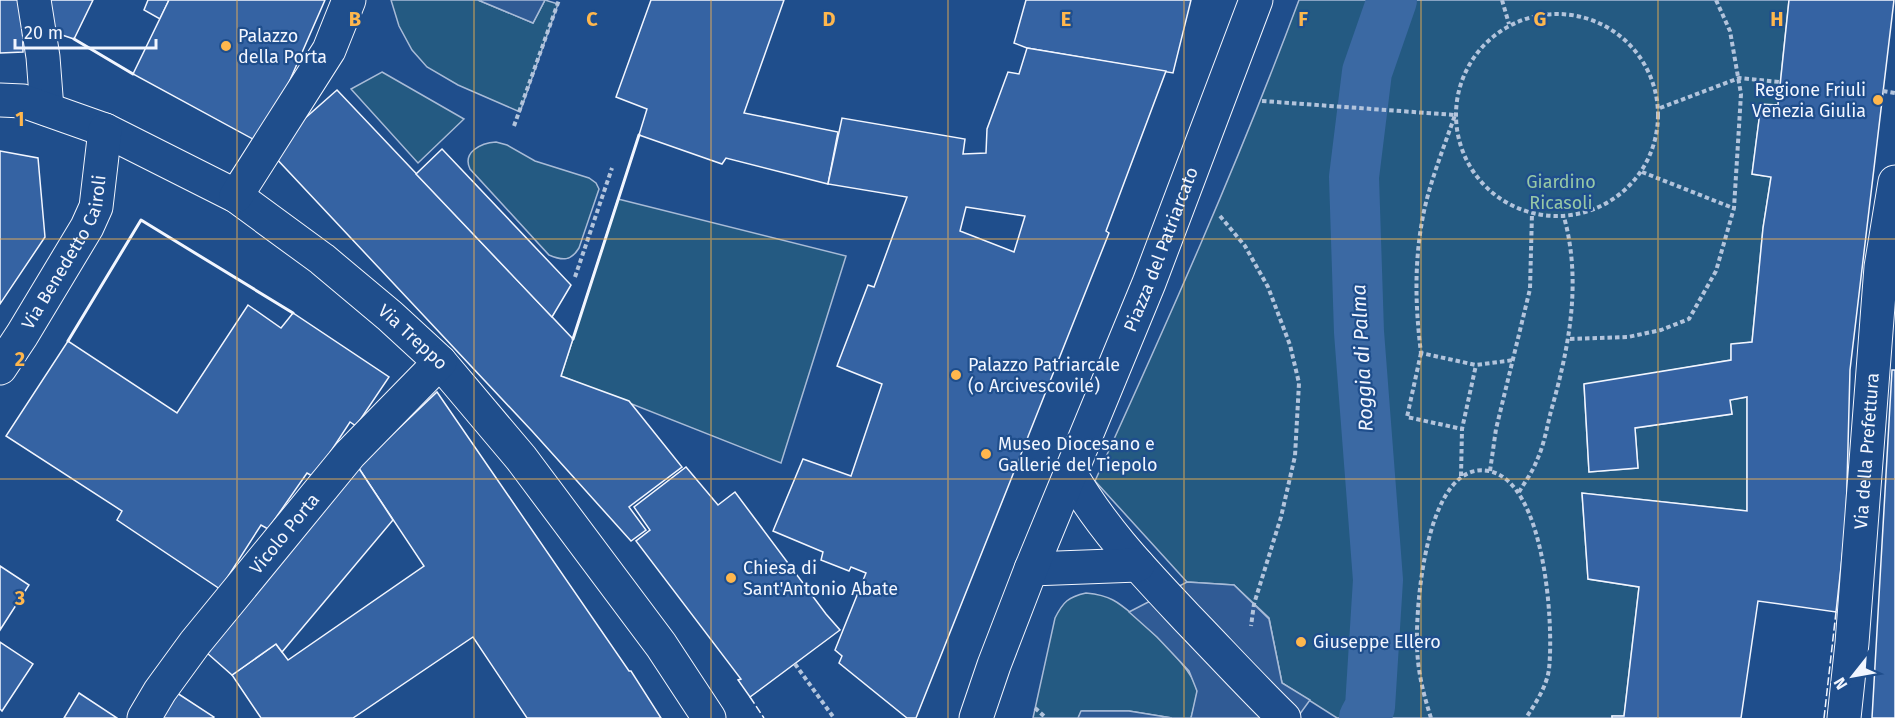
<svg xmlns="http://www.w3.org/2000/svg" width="1895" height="718" viewBox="0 0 1895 718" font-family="'Fira Sans',sans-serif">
	<rect width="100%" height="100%" fill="#1f4e8c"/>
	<g fill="#245a82" stroke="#a8bbd7" stroke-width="1.5">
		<path d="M 391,0 L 478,0 L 533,23 L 545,0 L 558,4 L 520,112 L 458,85 L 427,67 L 412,50 L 399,26 Z"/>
		<path d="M 1299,0 L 1383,0 L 1356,76 L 1349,106 L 1345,182 L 1370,587 L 1358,705 L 1349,718 L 1337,718 L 1282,683 L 1269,618 L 1234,585 L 1187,582 L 1095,481 C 1167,323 1238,164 1299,0 Z"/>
		<path d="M 1405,0 L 1789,0 L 1778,105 L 1761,105 L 1752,174 L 1771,177 L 1763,228 L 1752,342 L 1731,345 L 1731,360 L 1584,385 L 1589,472 L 1638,468 L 1635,428 L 1732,414 L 1730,400 L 1747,397 L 1747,511 L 1582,493 L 1588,579 L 1639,587 L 1624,716 L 1612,716 L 1612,718 L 1383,718 L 1387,685 L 1390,590 L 1373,384 L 1368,220 L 1371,166 L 1378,109 L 1385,74 Z"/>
		<path d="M 382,72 L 464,119 L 418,163 L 351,89 Z"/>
		<path d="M 496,142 L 507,145 L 535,161 L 589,178 L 596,183 L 599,189 L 579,248 C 571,261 563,261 549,255 L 470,169 C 462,152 481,143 496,142 Z"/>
		<path d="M 618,199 L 846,256 L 781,463 L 561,376 Z"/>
		<path d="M 1086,593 C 1096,594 1104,595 1113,600 C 1132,610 1195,669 1197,691 C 1197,699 1193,710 1191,718 L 1172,718 L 1129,711 L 1082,711 L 1078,718 L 1033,718 L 1055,618 C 1063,602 1068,597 1086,593 Z"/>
	</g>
	<g fill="#305b95" stroke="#a8bbd7" stroke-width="1.5">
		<path d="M 478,0 L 545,0 L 533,23 Z"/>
		<path d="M 1187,582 L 1234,585 L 1269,619 L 1282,683 L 1310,700 L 1297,718 L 1191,718 L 1197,691 L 1189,671 L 1157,637 L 1129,612 Z"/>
		<path d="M 1081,711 L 1129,711 L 1172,718 L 1078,718 Z"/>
	</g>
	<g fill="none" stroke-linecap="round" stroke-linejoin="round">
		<path stroke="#3b69a3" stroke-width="50" d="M 1364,718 L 1370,707 L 1378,580 L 1359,332 L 1354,177 L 1367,72 L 1392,0"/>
	</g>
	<g fill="#3563a3" stroke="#f2f6ff" stroke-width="1.5" fill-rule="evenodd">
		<path d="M 0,0 L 22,0 L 23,52 L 0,53 Z"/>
		<path d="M 45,0 L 93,0 L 74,39 L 50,31 Z"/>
		<path d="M 148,0 L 169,0 L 160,19 L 144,10 Z"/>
		<path d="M 169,0 L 325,0 L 262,144 L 133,74 Z"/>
		<path d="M 651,0 L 784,0 L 744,113 L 838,132 L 828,184 L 726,158 L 722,164 L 639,135 L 647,109 L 616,97 Z"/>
		<path d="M 1026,0 L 1191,0 L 1173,73 L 1027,48 L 1014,43 Z"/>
		<path d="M 1789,0 L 1894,0 L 1850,370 L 1846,522 L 1836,612 L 1758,601 L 1741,718 L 1612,718 L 1612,716 L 1624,716 L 1639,587 L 1588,579 L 1582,493 L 1747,511 L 1747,397 L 1730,400 L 1732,414 L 1635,428 L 1638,468 L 1589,472 L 1584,384 L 1731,360 L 1731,344 L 1752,342 L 1763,228 L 1771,177 L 1752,174 L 1761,104 L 1778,105 Z"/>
		<path d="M 1027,48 L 1166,71 L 1106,231 L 1109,233 L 916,718 L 907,718 L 839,663 L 842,656 L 835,650 L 866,573 L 851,567 L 849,571 L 821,560 L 823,552 L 773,531 L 803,459 L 851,476 L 882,384 L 837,366 L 868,285 L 874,287 L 907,197 L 828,184 L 842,118 L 965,139 L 963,154 L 986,153 L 987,129 L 1008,72 L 1019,74 ZM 966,207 L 1025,216 L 1014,252 L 960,231 Z"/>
		<path d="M 337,90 L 573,339 L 561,376 L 629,401 L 682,467 L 629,507 L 646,530 L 631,541 L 532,431 L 273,155 L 277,143 Z"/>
		<path d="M 442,149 L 571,285 L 552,317 L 416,174 Z"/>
		<path d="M 0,151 L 38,158 L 45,237 L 0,304 Z"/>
		<path d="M 248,305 L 281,328 L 293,313 L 389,377 L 356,426 L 350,422 L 314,477 L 307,473 L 268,529 L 261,525 L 220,589 L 117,520 L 122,511 L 6,436 L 68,341 L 177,413 Z"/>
		<path d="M 1892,370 L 1895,370 L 1895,718 L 1872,718 Z"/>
		<path d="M 437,392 L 629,671 L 631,671 L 661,718 L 527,718 L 473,637 L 353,718 L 261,718 L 232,675 L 276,644 L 288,660 L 424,566 L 358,467 Z"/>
		<path d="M 358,467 L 393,520 L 282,652 L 276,644 L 232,675 L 207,653 Z"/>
		<path d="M 686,467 L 718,505 L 735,492 L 826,614 L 840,630 L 750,697 L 738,680 L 741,679 L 636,541 L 650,530 L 634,507 Z"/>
		<path d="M 0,566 L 29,585 L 0,630 Z"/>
		<path d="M 0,642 L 33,664 L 2,711 L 0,709 Z"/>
		<path d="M 79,693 L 117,718 L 64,718 Z"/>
		<path d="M 177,693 L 214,717 L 213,718 L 160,718 Z"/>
	</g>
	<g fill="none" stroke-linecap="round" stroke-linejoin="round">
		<defs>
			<g id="minor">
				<path d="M 34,0 L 43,57 L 47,109"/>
				<path id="s1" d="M 0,100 L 23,101 L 105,130 L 236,196 L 322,259 L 390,316 L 440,362 L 521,458 L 661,645 L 709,718"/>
				<path d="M 236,196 L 329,50 L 349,0"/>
				<path id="s2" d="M 0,368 L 22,335 L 87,227 L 96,207 L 105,130"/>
				<path d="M 1070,473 C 1103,530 1143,571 1188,619 C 1220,652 1251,686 1284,718"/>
				<path d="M 1031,569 L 1138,565"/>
				<path id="s3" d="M 144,718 L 160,691 L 195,643 L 350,454 L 440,362"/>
				<path id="s4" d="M 976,718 L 994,665 L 1031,569 L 1149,283 L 1256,0"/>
				<path id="s5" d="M 1844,718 L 1852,643 L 1881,267 L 1895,182"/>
			</g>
		</defs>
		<use href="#minor" stroke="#f2f6ff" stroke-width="35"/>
		<g stroke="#b3c4dc" stroke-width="4" stroke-dasharray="4.5 3" stroke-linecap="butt">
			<path d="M 1502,0 L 1509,24"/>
			<circle cx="1557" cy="115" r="101"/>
			<path d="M 1883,91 L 1895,93"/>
			<path d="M 1262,101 L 1455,115 C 1444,147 1431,179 1424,211 C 1414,259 1415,305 1421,353 L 1476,365 L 1514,360"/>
			<path d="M 1660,108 L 1739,78 L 1780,82"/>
			<path d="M 514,126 L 559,0"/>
			<path d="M 1642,172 L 1733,208"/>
			<path d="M 1220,216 L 1245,246 L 1268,287 L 1290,345 L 1299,383 L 1295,456 L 1281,517 L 1254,604 L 1251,626"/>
			<path d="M 575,277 L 612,168"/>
			<path d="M 1570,339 L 1628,337 L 1661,330 L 1689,319 L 1716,271 L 1734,208 L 1741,94 L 1730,31 L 1716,0"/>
			<path d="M 1421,353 L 1407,417 L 1462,429"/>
			<path d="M 1490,471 L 1496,429 L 1530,289 L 1532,213"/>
			<path d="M 1461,476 L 1462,429 L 1476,365"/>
			<path d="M 1519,492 C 1525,482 1533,471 1537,460 C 1544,445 1547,427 1551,411 C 1569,348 1582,282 1564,217"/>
			<path d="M 795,664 L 834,718"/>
			<path d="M 1035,708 L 1046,718"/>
			<path d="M 1431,718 C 1423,693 1417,669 1417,642 C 1416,602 1427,459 1489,471 C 1545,482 1554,624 1549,669 C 1547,686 1535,704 1526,718"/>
		</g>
		<use href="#minor" stroke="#1f4e8c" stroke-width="33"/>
		<g stroke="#f2f6ff" stroke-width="1.5" stroke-dasharray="8 3" stroke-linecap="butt">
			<path d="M 750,697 L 764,718"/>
			<path d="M 1824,718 L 1836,612"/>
		</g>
		<g stroke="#f2f6ff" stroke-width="3">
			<path d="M 74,39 L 133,74"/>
			<path d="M 573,339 L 639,135"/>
			<path d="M 68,341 L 141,220 L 293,313"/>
		</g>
	</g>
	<path fill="none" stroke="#ffb74d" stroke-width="1.5" stroke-opacity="0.55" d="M 237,0 L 237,718M 474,0 L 474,718M 711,0 L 711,718M 948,0 L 948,718M 1184,0 L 1184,718M 1421,0 L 1421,718M 1658,0 L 1658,718M 0,239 L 1895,239M 0,479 L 1895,479"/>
	<g fill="#ffb74d" stroke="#1f4e8c" stroke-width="2">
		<circle cx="226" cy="46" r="6"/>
		<circle cx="1878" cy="100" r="6"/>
		<circle cx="956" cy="375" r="6"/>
		<circle cx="986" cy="454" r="6"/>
		<circle cx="731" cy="578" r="6"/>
		<circle cx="1301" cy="642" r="6"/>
	</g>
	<g text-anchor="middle" stroke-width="4.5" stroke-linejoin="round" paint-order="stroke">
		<g font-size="18" fill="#f2f6ff" stroke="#1f4e8c" text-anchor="start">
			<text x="238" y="42">Palazzo<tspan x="238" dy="21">della Porta</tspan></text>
			<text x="1866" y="96" text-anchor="end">Regione Friuli<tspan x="1866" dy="21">Venezia Giulia</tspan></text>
			<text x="968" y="371">Palazzo Patriarcale<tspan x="968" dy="21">(o Arcivescovile)</tspan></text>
			<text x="998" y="450">Museo Diocesano e<tspan x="998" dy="21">Gallerie del Tiepolo</tspan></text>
			<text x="743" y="574">Chiesa di<tspan x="743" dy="21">Sant'Antonio Abate</tspan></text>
			<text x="1313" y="648">Giuseppe Ellero</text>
		</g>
		<g font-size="18" fill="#97c8a6" stroke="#1f4e8c">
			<text x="1561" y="188">Giardino<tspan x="1561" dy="21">Ricasoli</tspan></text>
		</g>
		<g font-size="18" fill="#f2f6ff" stroke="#1f4e8c">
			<text dy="6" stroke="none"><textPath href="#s4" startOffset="504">Piazza del Patriarcato</textPath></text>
			<text dy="6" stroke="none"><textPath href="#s2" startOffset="134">Via Benedetto Cairoli</textPath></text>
			<text dy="6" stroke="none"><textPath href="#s1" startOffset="483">Via Treppo</textPath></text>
			<text dy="6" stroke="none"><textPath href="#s5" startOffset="268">Via della Prefettura</textPath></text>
			<text dy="6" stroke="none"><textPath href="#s3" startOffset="232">Vicolo Porta</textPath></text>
		</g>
		<g font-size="20" font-style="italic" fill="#f2f6ff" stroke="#1f4e8c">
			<text transform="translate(1362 358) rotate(-93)" y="7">Roggia di Palma</text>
		</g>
	</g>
	<g font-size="20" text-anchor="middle" font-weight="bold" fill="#ffb74d" stroke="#1f4e8c" stroke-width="4.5" stroke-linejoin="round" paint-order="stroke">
		<text x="355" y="26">B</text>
		<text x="592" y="26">C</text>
		<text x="829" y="26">D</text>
		<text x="1066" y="26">E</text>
		<text x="1303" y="26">F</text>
		<text x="1540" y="26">G</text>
		<text x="1777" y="26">H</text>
		<text x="20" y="126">1</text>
		<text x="20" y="366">2</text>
		<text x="20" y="605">3</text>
	</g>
	<g transform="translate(1853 676) rotate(239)" stroke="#1f4e8c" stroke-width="4.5" paint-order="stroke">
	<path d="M0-4.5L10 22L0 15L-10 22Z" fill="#f2f6ff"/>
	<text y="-9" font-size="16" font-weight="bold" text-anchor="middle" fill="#f2f6ff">N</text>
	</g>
	<path d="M15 39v9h141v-9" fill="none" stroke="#f2f6ff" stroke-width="3"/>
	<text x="24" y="39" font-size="18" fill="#f2f6ff" stroke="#1f4e8c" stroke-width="4.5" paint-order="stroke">20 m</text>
</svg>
